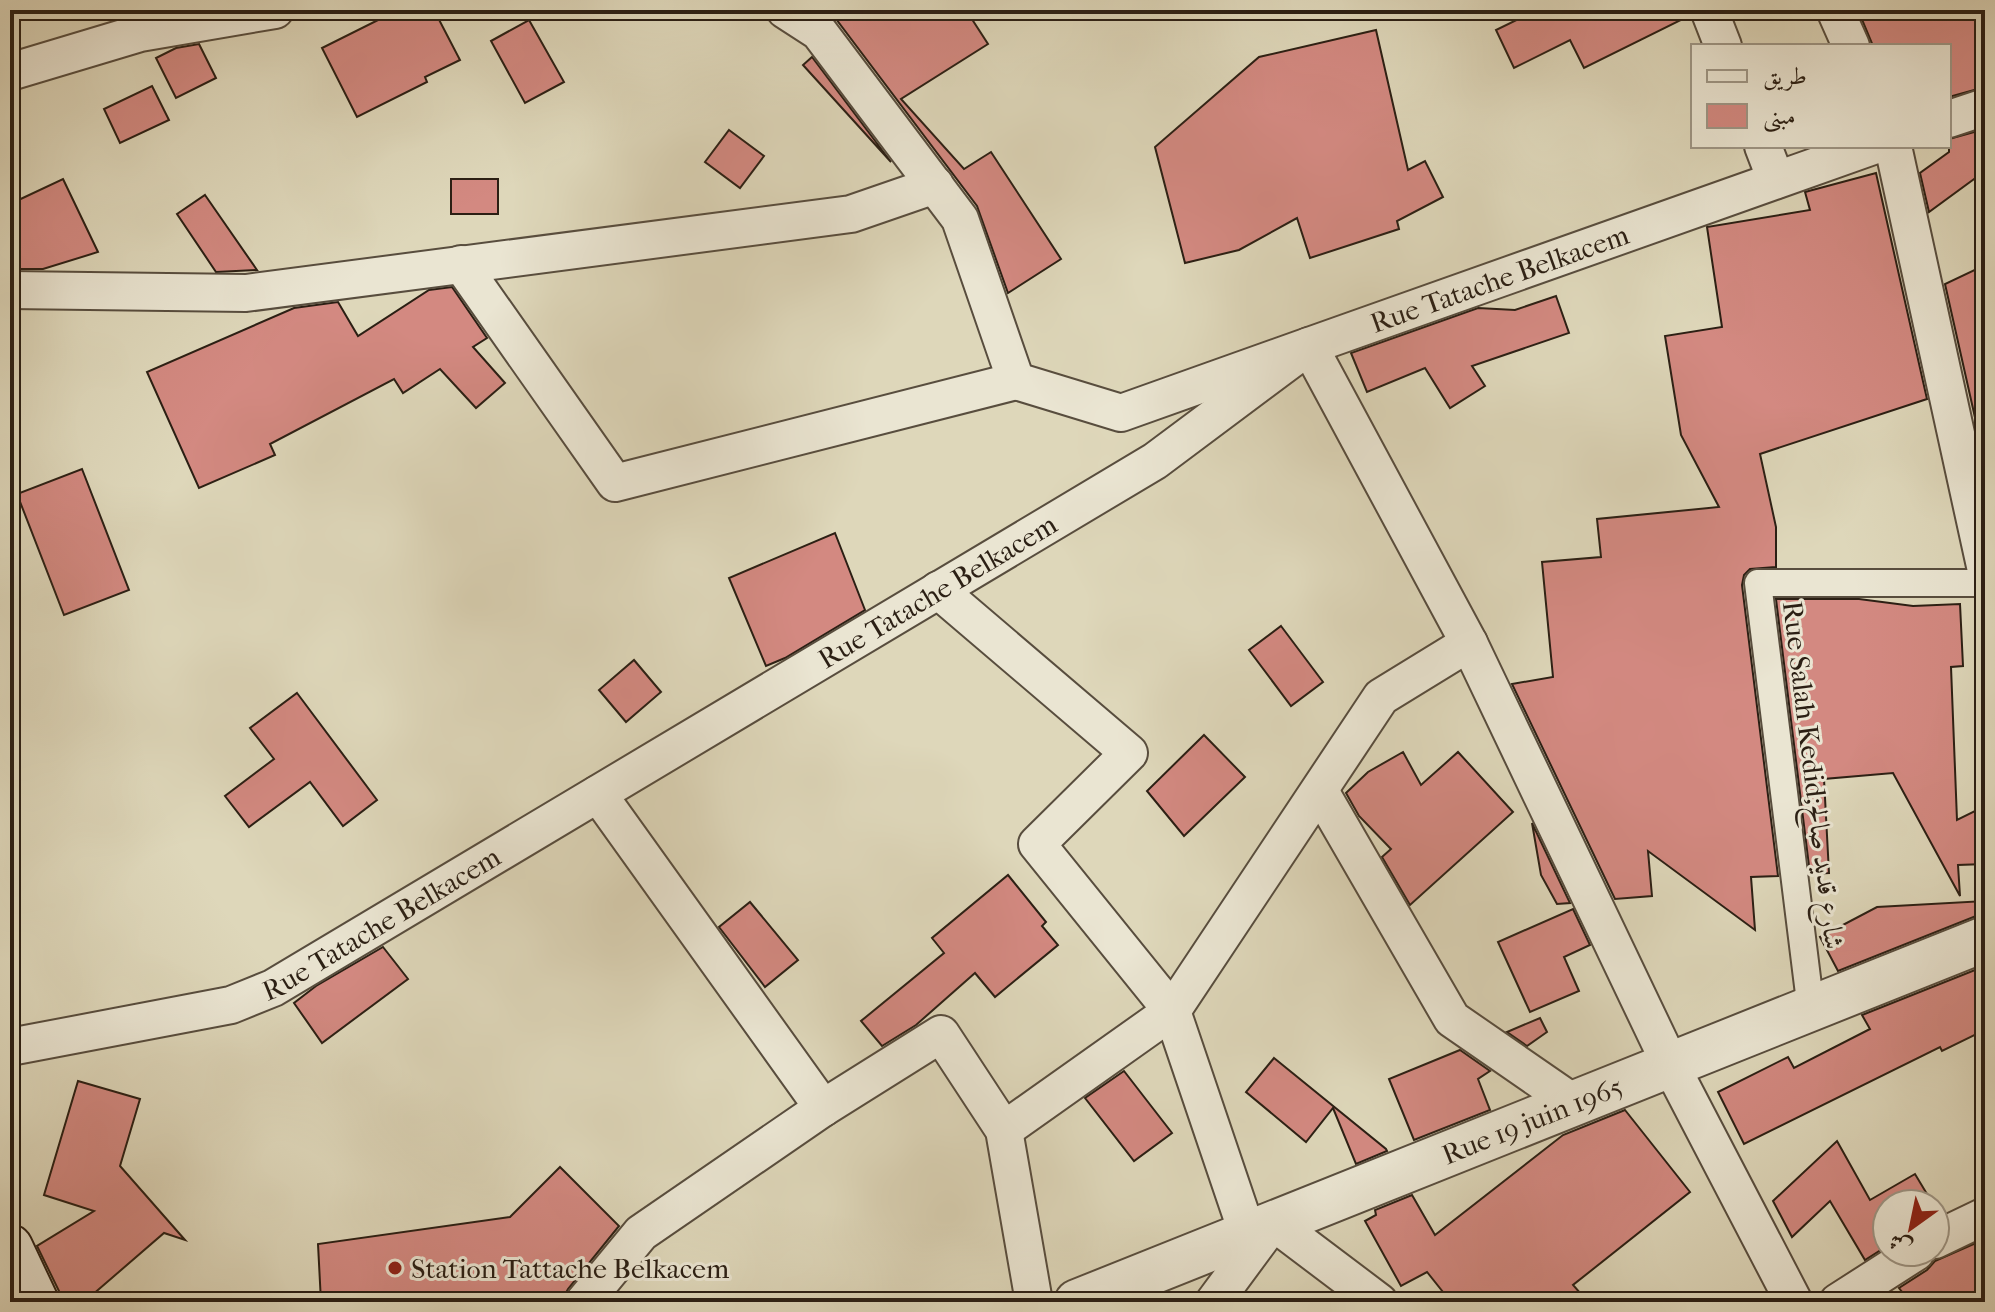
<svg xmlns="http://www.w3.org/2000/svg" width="1995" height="1312" viewBox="0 0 1995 1312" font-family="'IM FELL French Canon',Amiri,serif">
	<rect width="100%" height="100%" fill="#ded7ba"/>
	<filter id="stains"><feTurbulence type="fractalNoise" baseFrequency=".0025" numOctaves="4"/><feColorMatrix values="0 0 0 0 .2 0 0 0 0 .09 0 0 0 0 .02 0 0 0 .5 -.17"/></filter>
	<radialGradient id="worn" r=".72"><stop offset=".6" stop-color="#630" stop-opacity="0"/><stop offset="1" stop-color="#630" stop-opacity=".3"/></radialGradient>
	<g fill="#d38981" stroke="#2b1f14" stroke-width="2">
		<path d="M 398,10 L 434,10 L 460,60 L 425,77 L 427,82 L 357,117 L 322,48 Z"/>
		<path d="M 824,10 L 966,10 L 988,44 L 901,99 L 964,169 L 991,152 L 1061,259 L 1008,293 L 977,206 L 836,19 Z"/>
		<path d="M 1537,10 L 1688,10 L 1689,16 L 1584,68 L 1570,40 L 1514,68 L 1496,30 Z"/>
		<path d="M 1858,10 L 1985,10 L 1985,87 L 1949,97 L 1949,46 L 1873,46 Z"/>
		<path d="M 529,20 L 564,82 L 525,103 L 491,41 Z"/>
		<path d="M 1376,30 L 1408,170 L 1425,161 L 1443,197 L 1397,221 L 1399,229 L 1310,258 L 1297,218 L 1239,250 L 1185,263 L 1155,147 L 1259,57 Z"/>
		<path d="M 199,44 L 216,78 L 176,98 L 156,58 L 176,48 Z"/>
		<path d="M 812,57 L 891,162 L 803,65 Z"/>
		<path d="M 152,86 L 169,120 L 120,143 L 104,109 Z"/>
		<path d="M 1985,129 L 1985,171 L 1929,212 L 1920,173 L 1949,152 L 1949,139 Z"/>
		<path d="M 729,130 L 764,156 L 740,188 L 705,162 Z"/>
		<path d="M 1876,173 L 1927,399 L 1760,454 L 1776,527 L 1776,567 L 1750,569 L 1744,575 L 1742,585 L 1778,876 L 1751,877 L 1755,930 L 1648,851 L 1652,896 L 1615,899 L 1512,684 L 1553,677 L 1542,562 L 1601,557 L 1597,519 L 1719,507 L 1681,435 L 1665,336 L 1722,327 L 1707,227 L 1810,210 L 1805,192 Z"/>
		<path d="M 63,179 L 98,252 L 43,269 L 10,269 L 10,204 Z"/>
		<rect x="451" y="179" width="47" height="35"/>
		<path d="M 205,195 L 257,270 L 216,272 L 177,214 Z"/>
		<path d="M 1985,265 L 1985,462 L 1945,284 Z"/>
		<path d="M 452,287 L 487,338 L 473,347 L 505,383 L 476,408 L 440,369 L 403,393 L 394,379 L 270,444 L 275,455 L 199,488 L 147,372 L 294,308 L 338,302 L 358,336 L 429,290 Z"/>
		<path d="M 1556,296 L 1569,333 L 1472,366 L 1485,386 L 1450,408 L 1425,368 L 1367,392 L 1351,353 L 1478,308 L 1515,310 Z"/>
		<path d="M 82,469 L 129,590 L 64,615 L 17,494 Z"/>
		<path d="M 835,533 L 865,610 L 785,658 L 766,666 L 729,578 Z"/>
		<path d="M 1776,599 L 1859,599 L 1913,606 L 1960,604 L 1963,666 L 1951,667 L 1957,820 L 1985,806 L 1985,864 L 1958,865 L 1960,896 L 1893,773 L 1824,779 L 1829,873 L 1810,874 Z"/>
		<path d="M 1281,626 L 1323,682 L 1291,706 L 1249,650 Z"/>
		<path d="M 634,660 L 661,692 L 626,722 L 599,690 Z"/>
		<path d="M 297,693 L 377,800 L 343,826 L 310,782 L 249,827 L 225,796 L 274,759 L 250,728 Z"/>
		<path d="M 1204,735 L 1245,777 L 1184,836 L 1147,791 Z"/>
		<path d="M 1403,752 L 1421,785 L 1458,752 L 1513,812 L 1410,905 L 1382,857 L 1391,849 L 1359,816 L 1346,793 L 1368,772 Z"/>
		<path d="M 1532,823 L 1570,903 L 1557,904 L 1541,875 Z"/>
		<path d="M 1008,875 L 1046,922 L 1042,926 L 1058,945 L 995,997 L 975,973 L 916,1025 L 882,1046 L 861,1021 L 944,953 L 932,938 Z"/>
		<path d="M 1985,901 L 1985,915 L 1976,916 L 1838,971 L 1820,937 L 1877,907 Z"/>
		<path d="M 750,902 L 798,960 L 765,987 L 719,927 Z"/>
		<path d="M 1573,909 L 1590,945 L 1564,957 L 1579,991 L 1530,1012 L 1498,942 Z"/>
		<path d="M 383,947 L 408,979 L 322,1043 L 294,1003 L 316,986 Z"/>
		<path d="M 1985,966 L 1985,1030 L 1942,1051 L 1940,1047 L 1744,1144 L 1718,1092 L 1788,1057 L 1794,1068 L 1870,1029 L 1862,1015 Z"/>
		<path d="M 1540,1018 L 1547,1032 L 1527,1046 L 1507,1032 Z"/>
		<path d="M 1460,1050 L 1490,1071 L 1478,1079 L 1490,1110 L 1414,1140 L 1389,1079 Z"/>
		<path d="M 1274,1058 L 1386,1149 L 1387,1151 L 1356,1164 L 1333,1108 L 1306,1142 L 1246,1092 Z"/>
		<path d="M 1124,1071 L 1172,1133 L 1134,1161 L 1085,1098 Z"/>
		<path d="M 78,1081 L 140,1099 L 120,1166 L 185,1240 L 164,1233 L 84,1302 L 61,1302 L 59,1291 L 37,1246 L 94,1211 L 44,1195 Z"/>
		<path d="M 1625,1110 L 1690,1192 L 1573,1285 L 1588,1302 L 1451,1302 L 1427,1272 L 1401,1286 L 1365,1221 L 1376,1215 L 1375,1210 L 1412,1195 L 1435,1235 L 1563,1135 Z"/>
		<path d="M 1837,1141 L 1870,1200 L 1915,1174 L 1933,1204 L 1887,1204 L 1887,1246 L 1865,1260 L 1830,1201 L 1792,1237 L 1773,1201 Z"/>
		<path d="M 560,1167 L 619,1226 L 568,1289 L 561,1302 L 321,1302 L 318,1244 L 510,1217 Z"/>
		<path d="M 1985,1239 L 1985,1302 L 1910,1302 L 1899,1288 L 1927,1270 L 1935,1261 Z"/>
	</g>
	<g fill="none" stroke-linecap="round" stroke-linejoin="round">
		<defs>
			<path id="pedestrian" d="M 1811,1010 L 1758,583 L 1985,583"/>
			<g id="minor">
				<path d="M 785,10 L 819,32 L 960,219 L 1016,381 L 1121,413 L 1309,346 L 1469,643 L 1671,1066 L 1794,1302"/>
				<path d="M 1709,10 L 1723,46"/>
				<path d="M 1835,10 L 1851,46"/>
				<path d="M 10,72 L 140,33 L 275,10"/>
				<path d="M 1949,119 L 1985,107"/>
				<path d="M 1763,146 L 1776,180"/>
				<path d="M 1893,146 L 1985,566"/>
				<path d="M 461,264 L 615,483 L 1016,381"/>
				<path d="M 10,290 L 246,293 L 851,214 L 935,185"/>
				<path d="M 938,590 L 1129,753 L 1037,844 L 1172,1011 L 1248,1235"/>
				<path d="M 1320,791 L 1452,1019 L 1575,1104"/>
				<path d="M 598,794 L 823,1108"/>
				<path id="s1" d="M 10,1047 L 231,1005 L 273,988 L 1155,461 L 1309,346 L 1873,146"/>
				<path d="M 1004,1130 L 1172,1011 L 1381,697 L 1469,643"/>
				<path d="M 1935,1240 L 1985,1216"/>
				<path d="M 584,1302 L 641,1233 L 823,1108 L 941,1034 L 1004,1130 L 1034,1302"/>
				<path d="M 1214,1302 L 1273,1222 L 1379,1302"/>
				<path d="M 1838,1302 L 1916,1252"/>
			</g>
			<g id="tertiary">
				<path id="s2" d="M 1077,1302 L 1985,939"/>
			</g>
			<path id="secondary" d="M 10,1247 L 36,1302"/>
		</defs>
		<use href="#pedestrian" stroke="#584d3e" stroke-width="30"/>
		<use href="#minor" stroke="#584d3e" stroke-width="40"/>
		<use href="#tertiary" stroke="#584d3e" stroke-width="48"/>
		<use href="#secondary" stroke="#2b1f14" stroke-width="48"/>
		<use href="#pedestrian" stroke="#eae5d2" stroke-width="26"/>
		<use href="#minor" stroke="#eae5d2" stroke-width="36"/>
		<use href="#tertiary" stroke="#eae5d2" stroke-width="44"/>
		<use href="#secondary" stroke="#eae5d2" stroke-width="44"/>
	</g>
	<circle fill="#8f2418" stroke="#eae5d2" stroke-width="3" cx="395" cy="1268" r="8"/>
	<g text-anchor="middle" stroke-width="6" stroke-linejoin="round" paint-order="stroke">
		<g font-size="28" fill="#2b1f14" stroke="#eae5d2">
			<text dy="10" stroke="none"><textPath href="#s1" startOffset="1692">Rue Tatache Belkacem</textPath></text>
			<text dy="10" stroke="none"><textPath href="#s1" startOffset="1044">Rue Tatache Belkacem</textPath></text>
			<text transform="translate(1814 775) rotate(83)" y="10">Rue Salah Kedid;شارع قديد صالح</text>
			<text dy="10" stroke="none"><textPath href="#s1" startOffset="396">Rue Tatache Belkacem</textPath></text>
			<text dy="10" stroke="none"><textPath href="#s2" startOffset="490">Rue 19 juin 1965</textPath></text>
		</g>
		<g font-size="28" fill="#2b1f14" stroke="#eae5d2" text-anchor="start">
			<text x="411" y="1278">Station Tattache Belkacem</text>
		</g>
	</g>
	<rect width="1995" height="1312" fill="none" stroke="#ded7ba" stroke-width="40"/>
	<rect x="12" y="12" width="1971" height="1288" fill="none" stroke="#2b1f14" stroke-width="4"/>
	<rect x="20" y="20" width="1955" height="1272" fill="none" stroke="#2b1f14" stroke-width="2"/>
	<rect x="1691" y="44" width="260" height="104" fill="#eae5d2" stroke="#9e9686" stroke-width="2"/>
	<rect x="1707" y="70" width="40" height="12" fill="#eae5d2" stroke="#9e9686" stroke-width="2"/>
	<text x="1763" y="84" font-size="24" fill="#2b1f14">طريق</text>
	<rect x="1707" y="104" width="40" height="24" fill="#d38981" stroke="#9e9686" stroke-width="2"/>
	<text x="1763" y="124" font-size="24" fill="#2b1f14">مبنى</text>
	<g transform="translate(1911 1228) rotate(213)"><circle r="38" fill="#eae5d2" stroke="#9e9686" stroke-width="2"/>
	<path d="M0-6L14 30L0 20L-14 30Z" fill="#8f2418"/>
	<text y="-12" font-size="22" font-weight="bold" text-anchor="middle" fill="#2b1f14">ش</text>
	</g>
	<rect width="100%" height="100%" filter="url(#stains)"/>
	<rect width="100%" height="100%" fill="url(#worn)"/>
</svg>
